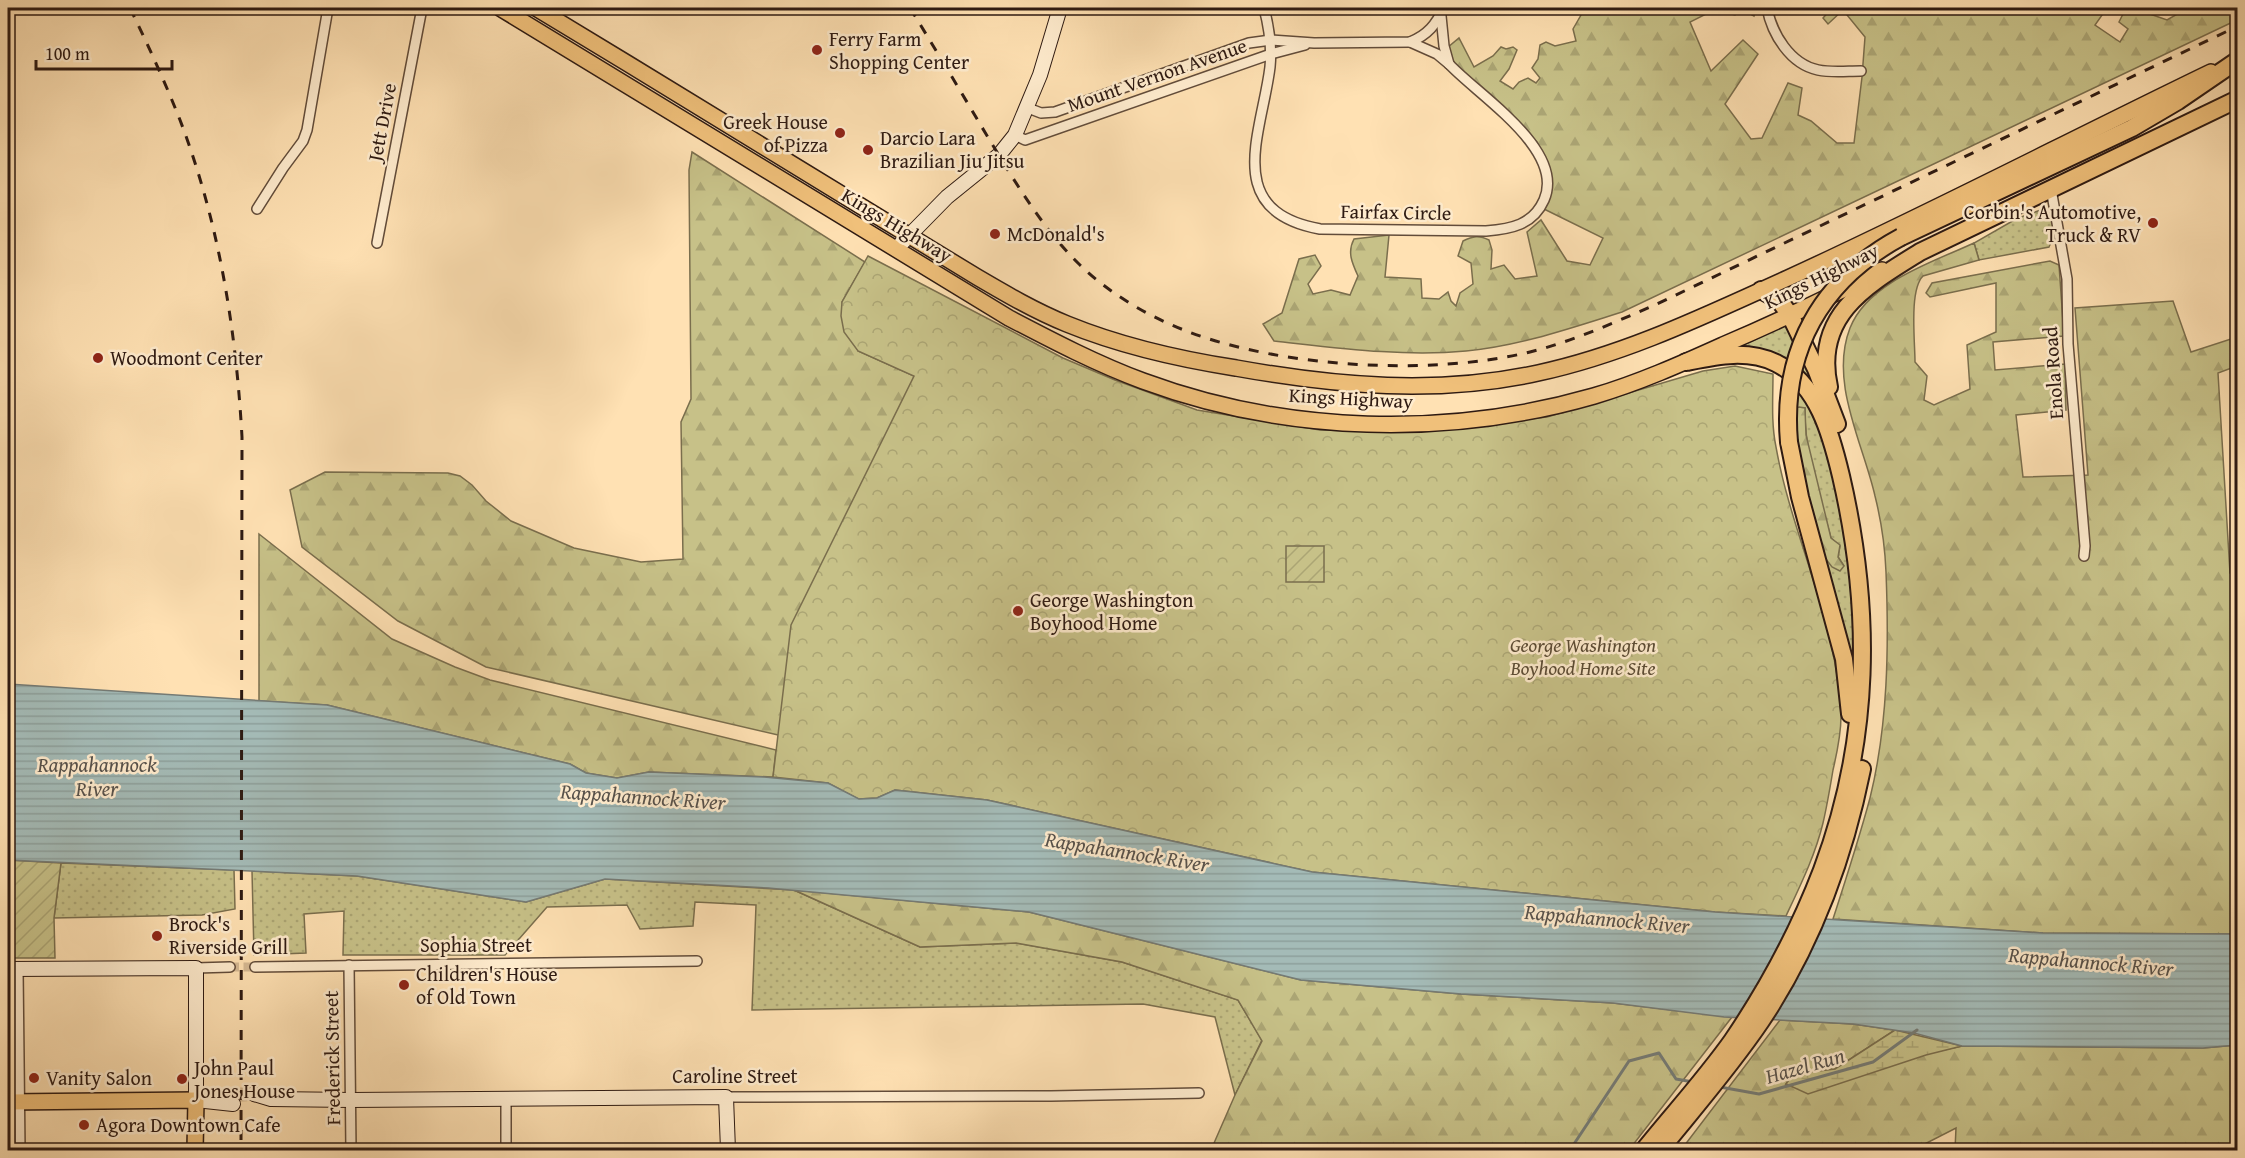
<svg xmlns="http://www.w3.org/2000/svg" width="2245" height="1158" viewBox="0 0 2245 1158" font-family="'Gentium Book Plus',serif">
	<defs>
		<pattern id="grass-dots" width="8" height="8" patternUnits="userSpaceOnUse" patternTransform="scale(1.5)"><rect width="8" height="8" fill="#c7c188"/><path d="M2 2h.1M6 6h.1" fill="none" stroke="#aba574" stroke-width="1.8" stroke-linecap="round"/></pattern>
		<pattern id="forest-firs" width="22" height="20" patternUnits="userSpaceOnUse" patternTransform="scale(1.5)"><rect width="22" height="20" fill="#c7c188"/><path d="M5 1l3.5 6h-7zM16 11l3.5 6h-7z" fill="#aba574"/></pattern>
		<pattern id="wetland-marsh" width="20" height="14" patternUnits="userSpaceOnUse" patternTransform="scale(1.5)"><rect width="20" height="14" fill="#c7c188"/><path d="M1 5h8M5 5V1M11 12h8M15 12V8" fill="none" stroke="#aba574"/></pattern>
		<pattern id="park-crowns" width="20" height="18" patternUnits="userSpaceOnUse" patternTransform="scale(1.5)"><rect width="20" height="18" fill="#c7c188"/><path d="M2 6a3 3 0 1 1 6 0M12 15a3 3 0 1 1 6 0" fill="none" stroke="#aba574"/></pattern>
		<pattern id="garden-furrows" width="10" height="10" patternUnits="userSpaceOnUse" patternTransform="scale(1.5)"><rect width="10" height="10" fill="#c7c188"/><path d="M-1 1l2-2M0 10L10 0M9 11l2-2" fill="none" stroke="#aba574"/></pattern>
		<pattern id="water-rules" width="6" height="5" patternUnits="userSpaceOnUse" patternTransform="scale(1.5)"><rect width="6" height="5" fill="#a4bbb7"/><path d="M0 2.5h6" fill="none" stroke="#8ea09c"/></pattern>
	</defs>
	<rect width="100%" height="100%" fill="#ffe1b3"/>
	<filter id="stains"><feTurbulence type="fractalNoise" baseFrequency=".00333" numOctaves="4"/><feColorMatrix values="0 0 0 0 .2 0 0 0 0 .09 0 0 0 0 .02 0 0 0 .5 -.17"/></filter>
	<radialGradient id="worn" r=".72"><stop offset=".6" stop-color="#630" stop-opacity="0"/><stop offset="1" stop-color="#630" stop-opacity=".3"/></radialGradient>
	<g fill="url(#grass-dots)" stroke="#7a6e4d" stroke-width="1.5">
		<path d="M 2046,208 C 2057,218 2055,235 2049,247 L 1979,260 L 1974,243 L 2016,219 Z"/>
		<path d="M 1788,324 L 1818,392 L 1739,347 Z"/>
		<path d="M 1797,387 L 1806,397 L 1820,426 L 1839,497 L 1854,601 L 1855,679 L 1822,554 L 1844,566 L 1838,557 L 1840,546 L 1831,538 C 1820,496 1804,452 1805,408 L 1795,408 Z"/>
		<path d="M 61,863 L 234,870 L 235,909 L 202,915 L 54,918 Z"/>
		<path d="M 252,871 L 357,876 L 526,902 L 605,879 L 794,890 L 920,947 L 1016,943 L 1122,962 L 1238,1000 L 1262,1040 L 1235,1095 L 1215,1017 L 1143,1004 L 752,1010 L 756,905 L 695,902 L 693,926 L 640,929 L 627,905 L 547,907 L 505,955 L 343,955 L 344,911 L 304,914 L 306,953 L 254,955 Z"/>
	</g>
	<g fill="url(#forest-firs)" stroke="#7a6e4d" stroke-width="1.5">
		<path d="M 1582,8 L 1756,8 L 1754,16 L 1740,8 L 1735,15 L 1714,10 L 1690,22 L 1711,71 L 1743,40 L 1758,54 L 1725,104 L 1751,139 L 1762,138 L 1788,83 L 1802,88 L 1798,115 L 1811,121 L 1837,143 L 1854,143 L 1862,77 L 1865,37 L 1843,10 L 1828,24 L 1823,18 L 1832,8 L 2107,8 L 2095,25 L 2120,42 L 2128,29 L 2119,22 L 2126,8 L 2145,8 L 2150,14 L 2167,20 L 2188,8 L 2237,8 L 2237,20 L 1622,312 C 1571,328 1519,346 1466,351 C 1403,357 1338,348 1274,341 L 1263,324 L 1282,313 L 1299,259 L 1315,255 L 1321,266 L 1308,284 L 1313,294 L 1331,290 L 1350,295 L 1358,276 C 1352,263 1347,252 1354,239 L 1389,235 L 1385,277 L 1421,279 L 1422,298 L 1439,299 L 1448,292 L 1451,301 L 1456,306 L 1460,293 L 1473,284 L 1471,263 L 1458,256 L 1463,241 C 1473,236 1479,235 1489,240 L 1492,250 L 1491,269 L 1504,265 L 1515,279 L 1537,276 L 1527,232 L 1541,220 L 1567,261 L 1590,265 L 1603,238 L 1544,209 L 1552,179 L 1537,142 L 1454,64 L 1447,48 L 1459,38 L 1474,67 L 1493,56 L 1501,47 L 1506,49 L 1513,47 L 1517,50 L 1509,69 L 1500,81 L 1513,89 L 1519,82 L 1528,78 L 1536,83 L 1540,78 L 1532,68 L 1538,59 L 1540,45 L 1546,42 L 1555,46 L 1576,41 L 1573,29 L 1581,15 Z"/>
		<path d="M 692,152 L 865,262 L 842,302 L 858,351 L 914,376 L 830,747 L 486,667 L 398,621 L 302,547 L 290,490 L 325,472 L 448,473 L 460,476 L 472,485 L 486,501 L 511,521 L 574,548 L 641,562 L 683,559 L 681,422 L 691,399 L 689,170 Z"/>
		<path d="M 1974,243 L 1979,260 L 1923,276 C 1909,290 1915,341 1915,362 L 1927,376 L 1924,400 L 1934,405 L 1970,389 L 1967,345 L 1996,332 L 1996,283 L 1930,297 L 1926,293 L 1932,283 L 2050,261 L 2059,265 L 2064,336 L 1993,342 L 1995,370 L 2065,364 L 2066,410 L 2016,415 L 2023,477 L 2088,475 L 2075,308 L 2173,301 L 2191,352 L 2237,337 L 2237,366 L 2218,373 L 2230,573 L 2238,583 L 2237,934 L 2043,933 L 1833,919 C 1846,879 1859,839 1870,798 C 1888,725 1889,647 1886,572 C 1885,547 1881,520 1875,496 C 1863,443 1829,382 1850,328 C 1868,282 1933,262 1974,243 Z"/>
		<path d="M 1799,407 L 1805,408 L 1806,435 L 1831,538 L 1840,545 L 1838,557 L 1844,566 L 1840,571 L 1832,567 L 1822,554 L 1795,441 L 1795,408 Z"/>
		<path d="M 259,534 L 392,639 L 455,667 L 490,680 L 776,750 L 773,777 L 649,772 L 617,778 L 586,773 L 570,764 L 327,705 L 259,701 Z"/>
		<path d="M 794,890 L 1029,912 L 1301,980 L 1461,994 L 1613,1003 L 1732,1017 L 1629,1150 L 1211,1150 L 1235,1095 L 1262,1041 L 1238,1000 L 1122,962 L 1016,943 L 920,947 Z"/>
		<path d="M 1780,1020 L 1853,1024 L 1895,1030 L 1835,1069 L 1793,1074 L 1786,1084 L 1962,1046 L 2203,1048 L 2237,1045 L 2237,1150 L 1955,1150 L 1956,1128 L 1913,1150 L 1681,1150 Z"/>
	</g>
	<path fill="url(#wetland-marsh)" stroke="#7a6e4d" stroke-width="1.5" d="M 1895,1030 L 1962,1046 L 1926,1055 L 1808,1094 L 1786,1084 L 1793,1074 L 1835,1069 Z"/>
	<path fill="url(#park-crowns)" stroke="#7a6e4d" stroke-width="1.5" d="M 868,256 L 1063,358 L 1115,380 L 1197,410 L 1320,430 L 1408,432 L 1547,417 L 1703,371 L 1735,366 L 1773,374 C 1773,398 1771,423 1776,447 C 1792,537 1838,623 1841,716 C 1841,733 1837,753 1833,770 C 1830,788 1827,806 1823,823 C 1815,856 1800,886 1786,916 L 1715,912 L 1312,872 L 987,800 L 895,790 L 877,798 L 858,799 L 828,783 L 773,777 L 791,625 L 914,376 L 858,351 L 844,332 L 841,316 L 842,302 Z"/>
	<g fill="url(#garden-furrows)" stroke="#7a6e4d" stroke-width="1.5">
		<rect x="1286" y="546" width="38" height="36"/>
		<path d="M 8,860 L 61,863 L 54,918 L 55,958 L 8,958 Z"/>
	</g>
	<path fill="url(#water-rules)" stroke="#757b75" stroke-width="1.5" d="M 8,684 L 327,705 L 570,764 L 586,773 L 617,778 L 649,772 L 764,777 L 828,783 L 859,799 L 877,798 L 895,790 L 987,800 L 1312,872 L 1715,912 L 2043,933 L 2237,934 L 2237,1045 L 2203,1048 L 1962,1046 L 1914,1033 L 1853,1024 L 1724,1017 L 1613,1003 L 1461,994 L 1301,980 L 1029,912 L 768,888 L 605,879 L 526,902 L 357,876 L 8,860 Z"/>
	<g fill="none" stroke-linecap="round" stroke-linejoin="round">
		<g stroke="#757b75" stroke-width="3">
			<path d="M 1720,1087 L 1759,1094 L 1873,1062 L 1917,1030"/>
			<path d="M 1570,1150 L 1629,1061 L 1659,1053 L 1676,1079 L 1693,1082"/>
		</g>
		<path stroke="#d5b993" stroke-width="9" stroke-dasharray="9 4.5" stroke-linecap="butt" d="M 230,967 L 255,967"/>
		<path stroke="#d5b993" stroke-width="14" stroke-dasharray="14 7" stroke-linecap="butt" d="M 233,1095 L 254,1094"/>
		<defs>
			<g id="street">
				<path d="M 1264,8 C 1269,27 1272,47 1270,67 C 1262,133 1221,211 1320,229 L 1486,231 C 1511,229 1533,225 1544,200 C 1566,150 1479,96 1449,64 L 1437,54 L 1410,42"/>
				<path d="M 1767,8 C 1772,34 1790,64 1818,70 C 1832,73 1847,71 1861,71"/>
				<path d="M 1441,16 L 1444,46 L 1449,64"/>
				<path d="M 1028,108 L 1041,113 L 1055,112 L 1249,43 L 1271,40 L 1314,43 L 1410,42 C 1428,35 1436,24 1444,8"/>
				<path d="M 1015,135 L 1025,140 L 1271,54 L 1305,45"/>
				<path d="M 2051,189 L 2067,279 L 2068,344 L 2085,546 L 2084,556"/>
				<path d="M 257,209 L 283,168 L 303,141 L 307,130 L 328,8"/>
				<path d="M 377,243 L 422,8"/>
				<path d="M 349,965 L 351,1150"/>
				<path d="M 255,967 L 697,961"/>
				<path d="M 196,968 L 230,967"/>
				<path d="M 18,969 L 20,1150"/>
				<path d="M 726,1097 L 1051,1096 L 1199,1093"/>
				<path d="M 506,1150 L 506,1099"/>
			</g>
			<g id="secondary">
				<path d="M 896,249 L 947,197 L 999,155 L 1015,135 L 1040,75 L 1060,8"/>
				<path d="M 8,969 L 196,968 L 196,1100 L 233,1104"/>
				<path d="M 254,1094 L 271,1099 L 351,1100 L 726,1097 L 728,1150"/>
			</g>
			<g id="primary">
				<path d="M 500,8 L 1009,318 C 1053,341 1097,364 1143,381 C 1286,434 1448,438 1594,396 C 1638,383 1681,364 1723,345 C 1777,322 1829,297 1882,270"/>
				<path d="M 536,8 C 644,73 751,139 859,205 C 898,229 937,253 977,277 C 1006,294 1035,311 1067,324 C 1121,346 1178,359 1236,368 C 1336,386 1438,395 1538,373 C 1626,354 1706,315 1788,278 C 1930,213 2070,140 2211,72"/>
				<path d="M 8,1102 L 196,1100 L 195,1150"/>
			</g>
			<g id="highway">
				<path d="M 1901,237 L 2132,128 L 2178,101 L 2238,60"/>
				<path d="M 1761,290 L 1779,300 L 1790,315 L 1816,369 L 1837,424"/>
				<path d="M 1829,387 C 1813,315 1867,285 1920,252 L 2238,99"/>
				<path d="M 1789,442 L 1800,497 L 1844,659 L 1850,714"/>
				<path d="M 1644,1150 C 1673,1114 1705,1079 1732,1041 C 1768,988 1799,930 1822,870 C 1871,740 1872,610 1841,476 C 1831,434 1818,384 1776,363 C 1747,349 1716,356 1686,362"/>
				<path d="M 1660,1150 C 1694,1108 1730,1067 1761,1021 C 1811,946 1844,858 1862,769"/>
			</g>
		</defs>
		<use href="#street" stroke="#624c3a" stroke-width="12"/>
		<use href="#secondary" stroke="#2e1a12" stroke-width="16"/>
		<use href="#primary" stroke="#2e1a12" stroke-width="18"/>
		<use href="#highway" stroke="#2e1a12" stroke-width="20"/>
		<use href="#street" stroke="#ffecce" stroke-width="9"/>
		<use href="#secondary" stroke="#ffecce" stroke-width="14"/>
		<use href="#primary" stroke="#f0c07a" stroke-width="15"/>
		<use href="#highway" stroke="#f0c07a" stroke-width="16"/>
		<g stroke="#2e1a12" stroke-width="3" stroke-dasharray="10 10" stroke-linecap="butt">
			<path d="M 130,8 C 148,45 165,82 180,120 C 219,222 236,329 242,437 L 241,1150"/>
			<path d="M 910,8 C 936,50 961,92 986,134 C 1014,180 1041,227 1080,265 C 1110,294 1149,317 1189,332 C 1285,368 1431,376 1530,352 C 1574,341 1615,322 1655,305 L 2238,26"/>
		</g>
		<defs>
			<path id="highway-bridge" d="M 1789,442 C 1781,351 1821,280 1901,237"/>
		</defs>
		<use href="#highway-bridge" stroke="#2e1a12" stroke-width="20" stroke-linecap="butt"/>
		<use href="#highway-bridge" stroke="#f0c07a" stroke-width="16"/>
	</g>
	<g fill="#8f2418" stroke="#ffecce" stroke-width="2">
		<circle cx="817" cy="50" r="6"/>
		<circle cx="840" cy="133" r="6"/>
		<circle cx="868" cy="150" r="6"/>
		<circle cx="2153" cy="223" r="6"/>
		<circle cx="995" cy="234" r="6"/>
		<circle cx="98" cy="358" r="6"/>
		<circle cx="1018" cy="611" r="6"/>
		<circle cx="157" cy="936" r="6"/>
		<circle cx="404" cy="985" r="6"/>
		<circle cx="34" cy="1078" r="6"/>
		<circle cx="182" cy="1079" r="6"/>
		<circle cx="84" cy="1125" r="6"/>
	</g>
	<g text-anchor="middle" stroke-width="5" stroke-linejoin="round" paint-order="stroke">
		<g font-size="20" fill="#2e1a12" stroke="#ffecce" text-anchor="start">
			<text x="829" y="46">Ferry Farm<tspan x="829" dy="23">Shopping Center</tspan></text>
			<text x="828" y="129" text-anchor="end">Greek House<tspan x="828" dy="23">of Pizza</tspan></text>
			<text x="880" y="145">Darcio Lara<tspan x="880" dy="23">Brazilian Jiu Jitsu</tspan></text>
			<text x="2141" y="219" text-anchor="end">Corbin's Automotive,<tspan x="2141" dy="23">Truck &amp; RV</tspan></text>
			<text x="1007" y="241">McDonald's</text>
			<text x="110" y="365">Woodmont Center</text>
			<text x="1030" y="607">George Washington<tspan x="1030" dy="23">Boyhood Home</tspan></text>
			<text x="169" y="931">Brock's<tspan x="169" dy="23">Riverside Grill</tspan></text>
			<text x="416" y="981">Children's House<tspan x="416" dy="23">of Old Town</tspan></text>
			<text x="194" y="1075">John Paul<tspan x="194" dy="23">Jones House</tspan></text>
			<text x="46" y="1085">Vanity Salon</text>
			<text x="96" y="1132">Agora Downtown Cafe</text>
		</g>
		<g font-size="20" fill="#2e1a12" stroke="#ffecce">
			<text transform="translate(1157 75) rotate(-19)" y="7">Mount Vernon Avenue</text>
			<text transform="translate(382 122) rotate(-79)" y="7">Jett Drive</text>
			<text transform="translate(1396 212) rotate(1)" y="7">Fairfax Circle</text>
			<text transform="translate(897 225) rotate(31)" y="7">Kings Highway</text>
			<text transform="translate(1821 276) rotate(-26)" y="7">Kings Highway</text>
			<text transform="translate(2053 373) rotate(-94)" y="7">Enola Road</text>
			<text transform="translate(1351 398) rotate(3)" y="7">Kings Highway</text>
			<text x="476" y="952">Sophia Street</text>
			<text transform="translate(332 1058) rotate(-91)" y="7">Frederick Street</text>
			<text x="735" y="1083">Caroline Street</text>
		</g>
		<g font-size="20" font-style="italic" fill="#5c4c35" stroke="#ffecce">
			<text x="1583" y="652">George Washington<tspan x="1583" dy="23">Boyhood Home Site</tspan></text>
		</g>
		<g font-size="21" font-style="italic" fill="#57524c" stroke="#ffecce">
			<text x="97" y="772">Rappahannock<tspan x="97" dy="24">River</tspan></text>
			<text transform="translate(643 797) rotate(4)" y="7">Rappahannock River</text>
			<text transform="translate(1127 852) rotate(9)" y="7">Rappahannock River</text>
			<text transform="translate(1607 919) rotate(5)" y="7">Rappahannock River</text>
			<text transform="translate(2091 962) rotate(5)" y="7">Rappahannock River</text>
			<text transform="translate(1805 1066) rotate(-16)" y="7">Hazel Run</text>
		</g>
	</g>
	<rect width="2245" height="1158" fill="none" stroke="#ffe1b3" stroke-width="30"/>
	<rect x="9" y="9" width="2227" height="1140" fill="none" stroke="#2e1a12" stroke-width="3"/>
	<rect x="15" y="15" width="2215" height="1128" fill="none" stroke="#2e1a12" stroke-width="1.5"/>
	<path d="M36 60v9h136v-9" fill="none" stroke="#2e1a12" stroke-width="3"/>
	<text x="45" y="60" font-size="18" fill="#2e1a12" stroke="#ffecce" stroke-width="4.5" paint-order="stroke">100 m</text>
	<rect width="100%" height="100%" filter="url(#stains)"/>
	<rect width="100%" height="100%" fill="url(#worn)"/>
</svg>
